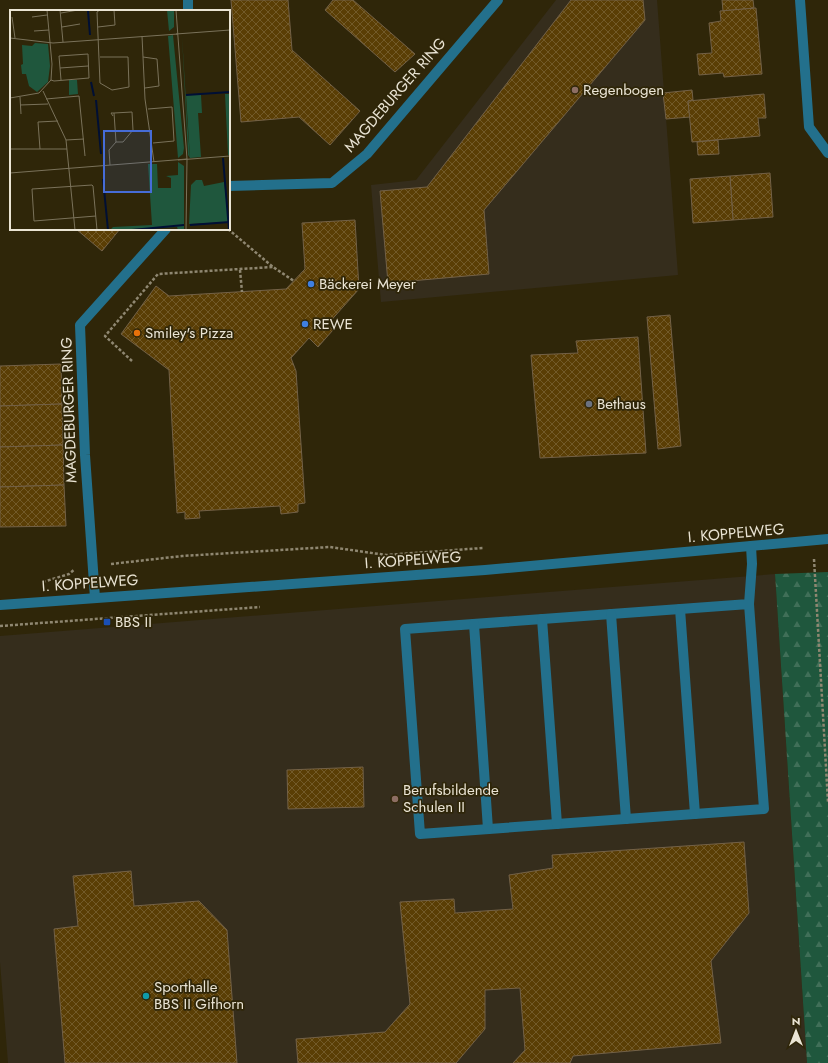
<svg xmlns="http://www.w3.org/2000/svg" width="828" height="1063" viewBox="0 0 828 1063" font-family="Jost,sans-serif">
	<defs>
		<pattern id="forest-firs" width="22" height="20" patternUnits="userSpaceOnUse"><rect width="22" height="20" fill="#1f573d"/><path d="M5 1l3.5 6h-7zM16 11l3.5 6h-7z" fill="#406f58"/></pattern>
		<pattern id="building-cross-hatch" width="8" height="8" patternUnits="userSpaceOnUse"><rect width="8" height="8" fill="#5a3e05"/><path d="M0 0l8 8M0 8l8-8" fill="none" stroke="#725a29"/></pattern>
	</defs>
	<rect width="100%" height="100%" fill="#2f2609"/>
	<g fill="#352d1c">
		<path d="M 556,0 L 657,0 L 678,275 L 381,302 L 371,185 L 416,180 Z"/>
		<path d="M 775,574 L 807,1063 L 8,1063 L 0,962 L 0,636 Z"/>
	</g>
	<path fill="url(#forest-firs)" d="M 828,572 L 828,1063 L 807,1063 L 775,574 Z"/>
	<g fill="url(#building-cross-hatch)" stroke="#736147">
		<path d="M 231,0 L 288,0 L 292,50 L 360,111 L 330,145 L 299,117 L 241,122 Z"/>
		<path d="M 333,0 L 353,0 L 415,54 L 395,72 L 325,10 Z"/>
		<path d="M 571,0 L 643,0 L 645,20 L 484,210 L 489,274 L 388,283 L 380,191 L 427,187 Z"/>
		<path d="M 722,0 L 753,0 L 754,8 L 723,11 Z"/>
		<path d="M 756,8 L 762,74 L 724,77 L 723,73 L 699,75 L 697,54 L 712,53 L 709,23 L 721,21 L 720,11 Z"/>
		<path d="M 692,90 L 693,100 L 688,101 L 690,117 L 666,119 L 663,93 Z"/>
		<path d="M 764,94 L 766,118 L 758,118 L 760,136 L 692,142 L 688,101 Z"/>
		<path d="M 718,140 L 719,154 L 698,155 L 697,142 Z"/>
		<path d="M 770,173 L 773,217 L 733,220 L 730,176 Z"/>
		<path d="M 730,176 L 733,220 L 693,223 L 690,179 Z"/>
		<path d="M 355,220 L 359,289 L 327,325 L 333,330 L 318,347 L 309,338 L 291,358 L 296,371 L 305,503 L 298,504 L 298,512 L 281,514 L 280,506 L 199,511 L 200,518 L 185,519 L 185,512 L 177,513 L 169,370 L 121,334 L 156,286 L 169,296 L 286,289 L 305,269 L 302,223 Z"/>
		<path d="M 76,229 L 120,229 L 102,251 Z"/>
		<path d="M 670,315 L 681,446 L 658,449 L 647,317 Z"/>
		<path d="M 638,337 L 646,453 L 540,458 L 531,355 L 578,353 L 576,341 Z"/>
		<path d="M 61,364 L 62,404 L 0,406 L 0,366 Z"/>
		<path d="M 62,404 L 63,445 L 0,447 L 0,406 Z"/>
		<path d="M 63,445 L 64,485 L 0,487 L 0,447 Z"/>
		<path d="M 64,485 L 66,526 L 0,527 L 0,487 Z"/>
		<path d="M 363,767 L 364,807 L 288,809 L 287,770 Z"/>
		<path d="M 744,842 L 749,913 L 711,961 L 721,1043 L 573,1056 L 570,1063 L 513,1063 L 525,1050 L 520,988 L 485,990 L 485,1029 L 456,1063 L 298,1063 L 296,1039 L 385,1032 L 410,1004 L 400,902 L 454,899 L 455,913 L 513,909 L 509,875 L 553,868 L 552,855 Z"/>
		<path d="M 131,871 L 134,906 L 199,901 L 227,930 L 237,1063 L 65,1063 L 54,929 L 78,926 L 73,876 Z"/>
	</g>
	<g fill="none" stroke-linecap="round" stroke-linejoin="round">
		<g stroke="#8f8771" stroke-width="2.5" stroke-dasharray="3 2" stroke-linecap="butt">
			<path d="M 228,229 L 273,267 L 294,281"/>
			<path d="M 240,270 L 242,292"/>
			<path d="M 132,361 L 105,336 L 158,274 L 273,267"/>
			<path d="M 814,559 L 828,802"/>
			<path d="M 111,564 L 182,556 L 330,547 L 386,555 L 483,548"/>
			<path d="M 43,582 L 69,574 L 75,569"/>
			<path d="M 0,626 L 260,607"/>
		</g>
		<g stroke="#23708c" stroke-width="10">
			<path d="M 749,604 L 405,629 L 420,834 L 764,809 L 749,604 L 752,564 L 751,546"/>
			<path d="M 680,609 L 695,814"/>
			<path d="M 611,614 L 626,819"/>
			<path d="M 542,619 L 557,824"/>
			<path d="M 474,624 L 488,829"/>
		</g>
		<g stroke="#23708c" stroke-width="10">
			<path d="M 188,0 L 188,11"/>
			<path d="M 800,0 L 809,127 L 828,153"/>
			<path d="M 229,186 L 332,183 L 367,154 L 498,0"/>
			<path d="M 95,598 L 85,455 L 80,325 L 166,229"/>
		</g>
		<path stroke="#23708c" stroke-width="10" d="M 0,605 L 485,570 L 828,539"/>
	</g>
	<g fill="#8d6e63" stroke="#2f2609" stroke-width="1.5">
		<circle cx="575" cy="90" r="4"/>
		<circle cx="395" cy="799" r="4"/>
	</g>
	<g fill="#3f7fe0" stroke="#2f2609" stroke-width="1.5">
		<circle cx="311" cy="284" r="4"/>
		<circle cx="305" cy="324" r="4"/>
	</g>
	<circle fill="#e8710a" stroke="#2f2609" stroke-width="1.5" cx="137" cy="333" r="4"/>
	<circle fill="#6b7280" stroke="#2f2609" stroke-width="1.5" cx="589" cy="404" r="4"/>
	<rect fill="#1a4fb4" stroke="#2f2609" stroke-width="1.5" x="103" y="618" width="8" height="8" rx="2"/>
	<circle fill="#0f9aa8" stroke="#2f2609" stroke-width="1.5" cx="146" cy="996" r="4"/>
	<g text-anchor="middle" stroke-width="3.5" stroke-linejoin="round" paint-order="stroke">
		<g font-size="15" fill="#eae4d4" stroke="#2f2609" text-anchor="start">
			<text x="583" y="95">Regenbogen</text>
			<text x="319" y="289">Bäckerei Meyer</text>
			<text x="313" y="329">REWE</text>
			<text x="145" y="338">Smiley's Pizza</text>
			<text x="597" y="409">Bethaus</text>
			<text x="115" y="627">BBS II</text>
			<text x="403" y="795">Berufsbildende<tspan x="403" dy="17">Schulen II</tspan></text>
			<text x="154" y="992">Sporthalle<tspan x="154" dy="17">BBS II Gifhorn</tspan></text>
		</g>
		<g font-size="15" fill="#eae4d4" stroke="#2f2609">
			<text transform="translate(395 95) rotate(-49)" y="5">MAGDEBURGER RING</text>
			<text transform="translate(69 410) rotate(-92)" y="5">MAGDEBURGER RING</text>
			<text transform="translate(736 533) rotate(-5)" y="5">I. KOPPELWEG</text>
			<text transform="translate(413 560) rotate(-4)" y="5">I. KOPPELWEG</text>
			<text transform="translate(90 583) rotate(-4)" y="5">I. KOPPELWEG</text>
		</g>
	</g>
	<g transform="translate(10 10)">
		<rect width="220" height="220" fill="#2f2609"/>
		<path d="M 172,25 L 177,109 L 180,148 L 178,145 Z" fill="#1f573d"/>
		<path d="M 157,0 L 164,0 L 164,17 L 159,21 ZM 163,25 L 174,138 L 173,144 L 168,148 L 158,26 ZM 215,84 L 220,84 L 220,145 L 218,145 ZM 176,85 L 191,85 L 192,103 L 188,103 L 191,147 L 180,148 ZM 168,152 L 174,156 L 174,220 L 168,220 L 167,217 L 100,220 L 103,217 L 142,215 L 138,154 L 147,154 L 148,178 L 161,178 L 161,168 L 156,166 L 168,165 ZM 186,170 L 192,170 L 194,176 L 214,172 L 219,212 L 179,214 L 181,175 Z" fill="#1f573d"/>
		<path d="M 25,33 L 38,34 L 40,56 L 38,72 L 27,82 L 19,76 L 16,64 L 12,64 L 11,55 L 13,54 L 12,35 L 22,36 ZM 59,70 L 67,70 L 68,84 L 59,85 Z" fill="#1f573d"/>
		<path fill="none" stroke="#000f34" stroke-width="2" d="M 78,1 L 80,25M 81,72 L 84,86M 176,85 L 220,82M 86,90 L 91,144M 213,148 L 219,220M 93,169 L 98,220M 180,215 L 220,212M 122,220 L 174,215"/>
		<path fill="none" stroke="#7a725a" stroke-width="1" d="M 50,0 L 53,32M 166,0 L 177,149 L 176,220M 51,3 L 68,0M 2,7 L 5,28M 22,7 L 37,5M 52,17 L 70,14M 88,17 L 105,15 L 104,0M 24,21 L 39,20M 166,24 L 220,20M 132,26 L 135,89 L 144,152M 0,28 L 43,33 L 168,24M 90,47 L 118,47 L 119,77 L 102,80 L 90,73 L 87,2 L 90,0M 133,47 L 147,49 L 149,76 L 135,78M 50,58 L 78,56M 41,70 L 44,71 L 79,68 L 78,44 L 49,46 L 51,70M 33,81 L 56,130 L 65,220M 10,87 L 11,104M 0,88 L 29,83 L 41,70 L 42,54 L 37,0M 36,89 L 69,86 L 75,146M 10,95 L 38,94M 138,99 L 162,97 L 164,131 L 143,133M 103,106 L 101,103 L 104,103 L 106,132M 56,130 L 74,129M 0,139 L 57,139M 30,139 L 28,112 L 48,111M 168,150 L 220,146M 100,155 L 99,140 L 106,132 L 113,132 L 123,120 L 122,102 L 104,103M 0,163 L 177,149M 86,206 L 24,211 L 22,179 L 82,175 L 83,176 L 87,220"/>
		<path fill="#466cd7" fill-opacity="0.15" stroke="#466cd7" stroke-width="2" d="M 94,121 L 141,121 L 141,182 L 94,182 Z"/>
		<rect width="220" height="220" fill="none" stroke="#eae4d4" stroke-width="2"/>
	</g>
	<g transform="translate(796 1031)" stroke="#2f2609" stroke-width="3" paint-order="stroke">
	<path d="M0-3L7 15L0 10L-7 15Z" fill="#eae4d4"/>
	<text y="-6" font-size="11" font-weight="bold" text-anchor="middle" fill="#eae4d4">N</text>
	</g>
</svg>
